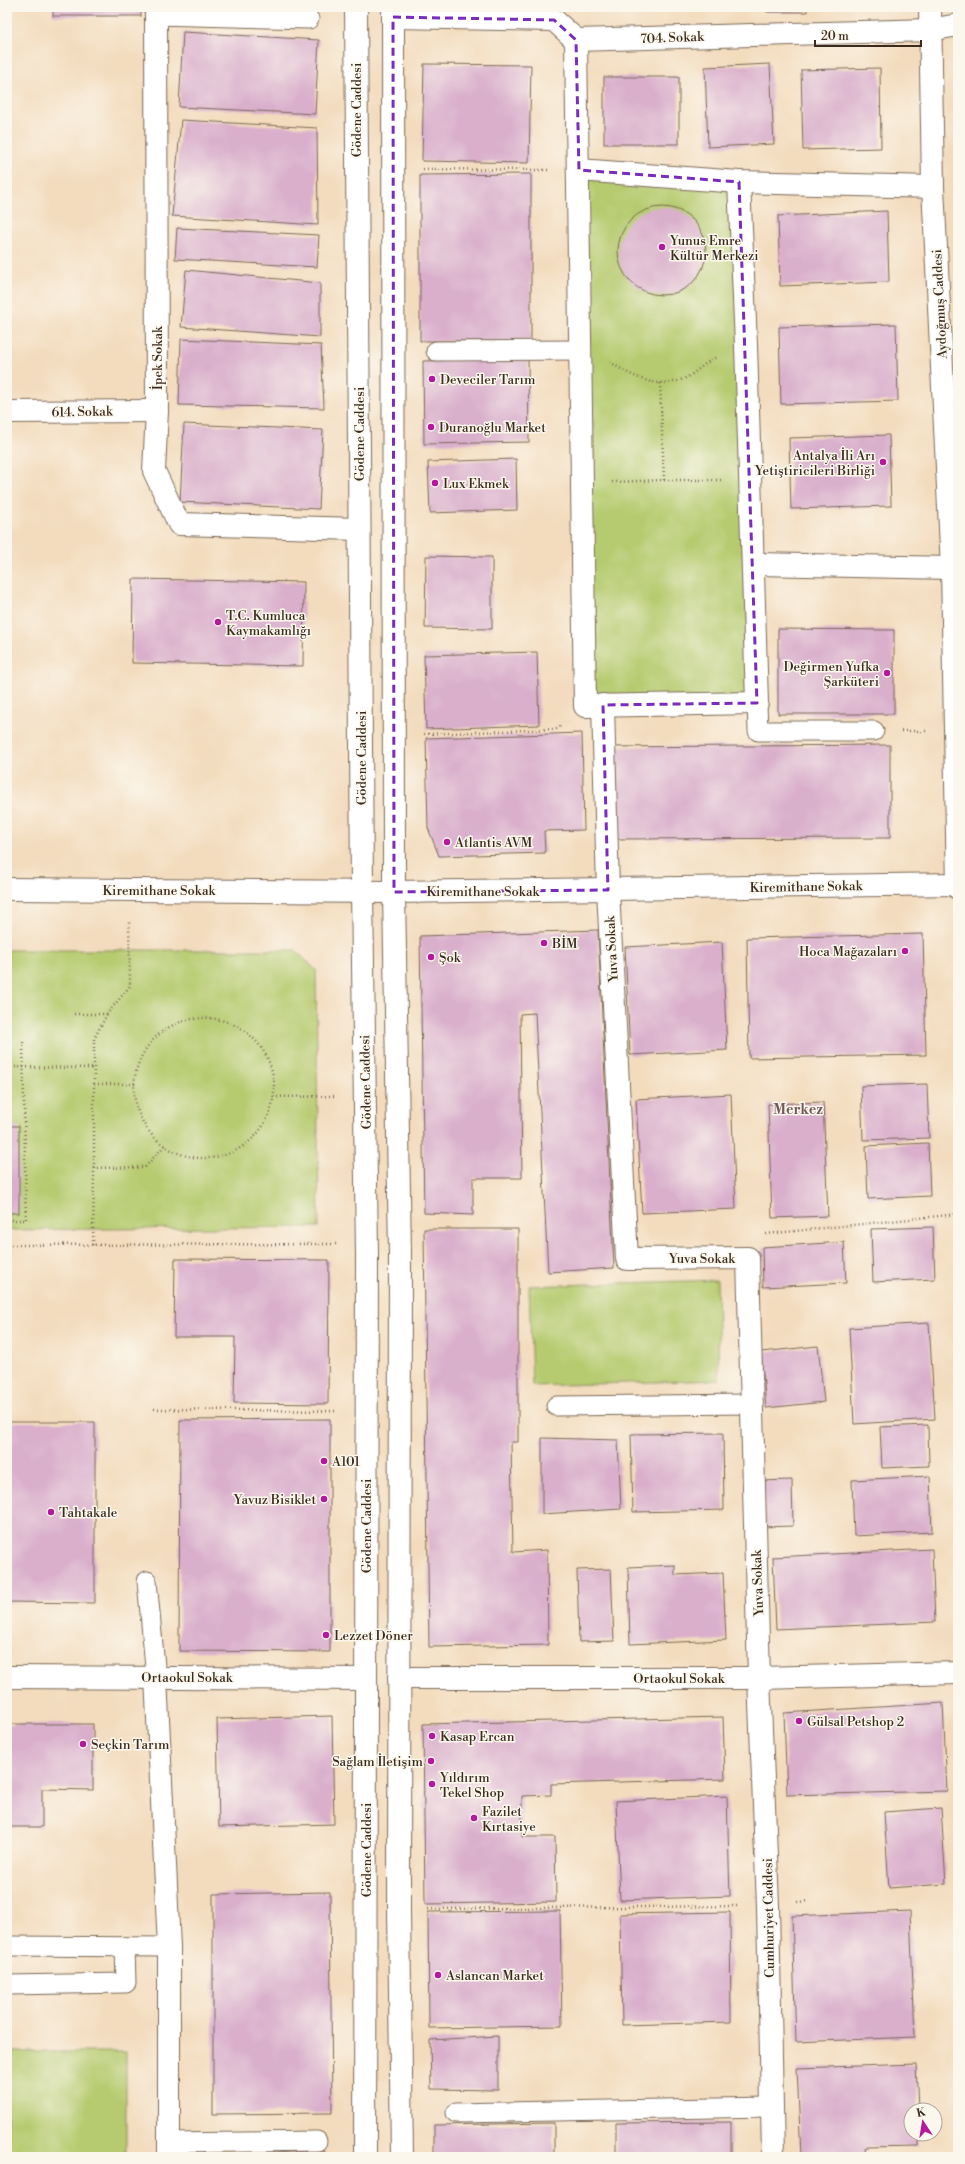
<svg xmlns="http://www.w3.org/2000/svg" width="965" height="2164" viewBox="0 0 965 2164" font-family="'Libre Bodoni',serif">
	<rect width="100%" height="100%" fill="#fbf7ec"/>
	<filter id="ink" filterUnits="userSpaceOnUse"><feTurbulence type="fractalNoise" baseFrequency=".025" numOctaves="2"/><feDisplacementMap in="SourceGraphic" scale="8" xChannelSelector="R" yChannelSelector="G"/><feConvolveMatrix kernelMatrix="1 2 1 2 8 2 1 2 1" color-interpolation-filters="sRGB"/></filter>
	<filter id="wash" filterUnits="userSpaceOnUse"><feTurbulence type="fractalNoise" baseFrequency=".012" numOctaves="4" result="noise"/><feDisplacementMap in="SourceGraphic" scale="16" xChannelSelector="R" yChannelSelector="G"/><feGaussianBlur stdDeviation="0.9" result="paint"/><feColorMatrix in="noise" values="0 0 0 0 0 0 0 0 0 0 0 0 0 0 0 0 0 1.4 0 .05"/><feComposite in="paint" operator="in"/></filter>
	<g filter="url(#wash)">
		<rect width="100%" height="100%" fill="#f3dcbe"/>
		<g fill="#b6cb6f" stroke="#787a46">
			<path d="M 579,170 L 739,182 L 757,703 L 585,706 Z"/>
			<path d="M 7,950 L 295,950 L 316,970 L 319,1227 L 7,1230 Z"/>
			<path d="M 717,1280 L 719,1380 L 532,1386 L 529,1286 Z"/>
			<rect x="7" y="2052" width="119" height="105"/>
		</g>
		<g id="blocks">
			<g fill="#d9afcc">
				<rect x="53" y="7" width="88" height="9"/>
				<rect x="767" y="7" width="40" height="5"/>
				<path d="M 183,32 L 319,40 L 315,114 L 179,107 Z"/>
				<path d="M 424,64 L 531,65 L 529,163 L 422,161 Z"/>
				<path d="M 770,64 L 774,144 L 708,147 L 705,67 Z"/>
				<path d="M 880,68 L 881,148 L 803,150 L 801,70 Z"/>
				<rect x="604" y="77" width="75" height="67"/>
				<path d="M 181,120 L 317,128 L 318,225 L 172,216 Z"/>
				<path d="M 531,174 L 531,341 L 420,341 L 420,175 Z"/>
				<circle cx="662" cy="251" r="44"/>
				<path d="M 887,211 L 889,282 L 780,286 L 778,216 Z"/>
				<path d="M 177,228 L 319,235 L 317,267 L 175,259 Z"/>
				<path d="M 186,270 L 320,283 L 320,337 L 181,327 Z"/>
				<path d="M 896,324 L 898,401 L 781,404 L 779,327 Z"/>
				<path d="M 181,339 L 321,345 L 324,408 L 179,405 Z"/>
				<path d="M 528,359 L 529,442 L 424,444 L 423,361 Z"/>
				<path d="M 184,424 L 323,430 L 319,509 L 180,502 Z"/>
				<path d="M 889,435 L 891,506 L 791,509 L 789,438 Z"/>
				<path d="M 516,459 L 517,510 L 430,513 L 428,462 Z"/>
				<path d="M 426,556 L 492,557 L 492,629 L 425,628 Z"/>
				<path d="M 133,579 L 304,582 L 303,666 L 132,663 Z"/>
				<path d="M 778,629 L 894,630 L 894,714 L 778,714 Z"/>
				<path d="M 537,652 L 539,725 L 426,729 L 424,655 Z"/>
				<path d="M 582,733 L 584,830 L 544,831 L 545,853 L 439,856 L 428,828 L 426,738 Z"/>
				<path d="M 890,745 L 890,838 L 607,839 L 604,747 Z"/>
				<path d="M 7,785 L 8,785 L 9,815 L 7,815 Z"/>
				<path d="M 598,930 L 614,1268 L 548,1272 L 535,1013 L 520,1014 L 522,1178 L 473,1178 L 473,1215 L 424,1213 L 420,936 Z"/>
				<path d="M 923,934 L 926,1055 L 749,1058 L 747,938 Z"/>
				<path d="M 722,942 L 727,1050 L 630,1055 L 625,947 Z"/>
				<path d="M 927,1084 L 929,1138 L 863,1140 L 861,1086 Z"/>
				<path d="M 731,1094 L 736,1209 L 642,1213 L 636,1099 Z"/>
				<path d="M 823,1102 L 828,1216 L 772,1218 L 768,1104 Z"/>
				<rect x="7" y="1126" width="12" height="87"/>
				<path d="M 928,1143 L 930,1196 L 868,1199 L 866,1146 Z"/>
				<path d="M 933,1227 L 935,1279 L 873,1282 L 871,1229 Z"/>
				<path d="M 424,1229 L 518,1229 L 518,1442 L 511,1442 L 513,1552 L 547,1550 L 548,1645 L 429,1647 Z"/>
				<path d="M 844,1242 L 846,1283 L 763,1287 L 762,1247 Z"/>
				<path d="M 175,1259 L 329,1260 L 328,1404 L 234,1403 L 235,1337 L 174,1337 Z"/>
				<path d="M 929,1323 L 935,1419 L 854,1424 L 849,1328 Z"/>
				<path d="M 818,1346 L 824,1402 L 766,1408 L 761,1352 Z"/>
				<path d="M 330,1419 L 330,1652 L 179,1651 L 180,1420 Z"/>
				<path d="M 7,1422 L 95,1422 L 95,1603 L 7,1602 Z"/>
				<path d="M 928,1425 L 929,1466 L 882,1468 L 880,1427 Z"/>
				<path d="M 723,1433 L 724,1510 L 633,1512 L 631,1434 Z"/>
				<path d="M 542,1438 L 618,1440 L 621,1509 L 542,1514 Z"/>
				<path d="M 930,1476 L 932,1532 L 854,1536 L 852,1480 Z"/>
				<path d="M 792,1480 L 793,1526 L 760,1527 L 759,1481 Z"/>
				<path d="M 932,1549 L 935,1622 L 776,1629 L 773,1557 Z"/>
				<path d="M 675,1565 L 675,1575 L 723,1573 L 726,1640 L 630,1644 L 628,1567 Z"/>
				<path d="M 611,1569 L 614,1641 L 579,1642 L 577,1570 Z"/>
				<path d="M 943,1703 L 947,1791 L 787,1795 L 784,1713 Z"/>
				<path d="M 332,1716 L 334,1824 L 219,1827 L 217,1719 Z"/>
				<path d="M 723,1717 L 725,1779 L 551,1784 L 551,1795 L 522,1796 L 522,1837 L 555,1837 L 556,1902 L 425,1904 L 423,1724 Z"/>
				<path d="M 7,1724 L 93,1724 L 93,1790 L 42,1789 L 42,1827 L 7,1827 Z"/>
				<path d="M 727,1796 L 730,1896 L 620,1900 L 616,1801 Z"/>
				<path d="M 941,1808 L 946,1884 L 889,1888 L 884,1812 Z"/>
				<path d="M 330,1892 L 332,2113 L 213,2114 L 213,1894 Z"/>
				<path d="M 560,1911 L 562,2026 L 429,2028 L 428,1912 Z"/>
				<path d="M 910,1911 L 915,2037 L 796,2042 L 792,1916 Z"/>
				<path d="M 730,1912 L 731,2022 L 622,2025 L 620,1914 Z"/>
				<path d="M 498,2036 L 498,2090 L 431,2089 L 430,2040 Z"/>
				<path d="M 916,2064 L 918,2110 L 911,2110 L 911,2134 L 919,2134 L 919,2146 L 865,2147 L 866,2157 L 801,2157 L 797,2068 Z"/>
				<path d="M 731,2122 L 731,2157 L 616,2157 L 616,2123 Z"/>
				<path d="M 554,2123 L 554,2157 L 434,2157 L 434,2125 Z"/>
				<path d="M 324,2150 L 324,2157 L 240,2157 L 240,2155 Z"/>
			</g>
		</g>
	</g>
	<g filter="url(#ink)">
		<use href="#blocks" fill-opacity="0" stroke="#7b6856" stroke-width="1"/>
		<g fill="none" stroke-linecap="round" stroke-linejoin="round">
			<defs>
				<g id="service">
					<path d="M 156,15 L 309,19"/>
					<path d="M 436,351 L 580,350"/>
					<path d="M 757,703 L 758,731 L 874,731"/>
					<path d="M 556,1406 L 751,1404"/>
					<path d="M 147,1581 L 156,1677"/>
					<path d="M 7,1946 L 169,1947"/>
					<path d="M 7,1985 L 126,1983 L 125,1947"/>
					<path d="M 456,2113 L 771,2107"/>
					<path d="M 169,2143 L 317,2141"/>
				</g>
				<g id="minor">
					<path d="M 156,7 L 157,411 L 154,471 L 179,524 L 359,529"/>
					<path d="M 930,7 L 933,187 L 952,568 L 958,888"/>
					<path d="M 393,17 L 554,20 L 576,40 L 930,30 L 958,25"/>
					<path d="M 576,40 L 585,706 L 757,703 L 746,345 L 739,182"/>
					<path d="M 579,170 L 739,182 L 933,187"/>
					<path d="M 7,412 L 157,411"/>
					<path d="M 753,564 L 952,568"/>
					<path d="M 603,705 L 608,890 L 627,1259 L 748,1258 L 759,1678 L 768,1906 L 773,2157"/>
					<path d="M 7,1677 L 366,1679"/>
					<path d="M 156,1677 L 169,1947 L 169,2157"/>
					<path d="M 399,1678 L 759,1678 L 958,1673"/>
				</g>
				<path id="tertiary" d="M 7,889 L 394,892 L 958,884"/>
				<g id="secondary">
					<path d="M 356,7 L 362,891 L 367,1254 L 365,2157"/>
					<path d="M 393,7 L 394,892 L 400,1254 L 399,1909 L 402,2157"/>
				</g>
			</defs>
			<use href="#service" stroke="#7b6856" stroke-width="21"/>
			<use href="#minor" stroke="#7b6856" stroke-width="24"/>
			<use href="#tertiary" stroke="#7b6856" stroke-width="24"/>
			<use href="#secondary" stroke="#7b6856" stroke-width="24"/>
			<g stroke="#7b6856" stroke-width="2.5" stroke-dasharray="1 3" stroke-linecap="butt">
				<path d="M 423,169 L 548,170"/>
				<path d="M 610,362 C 631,376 657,390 683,379 C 696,374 704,362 717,357"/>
				<path d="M 664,480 L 721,480"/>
				<path d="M 612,482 L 664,480 L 660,382"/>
				<path d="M 901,731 L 926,731"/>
				<path d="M 424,734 L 556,729 L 562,725"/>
				<path d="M 74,1014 L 107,1014"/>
				<circle cx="204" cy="1088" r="70"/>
				<path d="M 7,1067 L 94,1068"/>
				<path d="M 94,1084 L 135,1084"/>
				<path d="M 273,1097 L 335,1096"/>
				<path d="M 94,1168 L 94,1039 L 107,1014 L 130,986 L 129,920"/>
				<path d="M 7,1220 L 26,1220 L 23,1042"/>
				<path d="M 766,1234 L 958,1214"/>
				<path d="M 7,1245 L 337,1244"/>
				<path d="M 93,1245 L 94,1168 L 145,1167 L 165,1145"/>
				<path d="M 154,1409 L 336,1411"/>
				<path d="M 798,1902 L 810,1901"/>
				<path d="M 428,1909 L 739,1906"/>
			</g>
			<use href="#service" stroke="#fff" stroke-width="19"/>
			<use href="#minor" stroke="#fff" stroke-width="22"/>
			<use href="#tertiary" stroke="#fff" stroke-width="22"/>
			<use href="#secondary" stroke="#fff" stroke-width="22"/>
		</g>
	</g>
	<path fill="none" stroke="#7b2cbf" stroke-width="3" stroke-dasharray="8 5" stroke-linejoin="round" d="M 393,17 L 554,20 L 576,40 L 579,170 L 739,182 L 757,703 L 603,705 L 608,890 L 394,892 Z"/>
	<g fill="#b5179e" stroke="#fbf7ec" stroke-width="1.5">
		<circle cx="662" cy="247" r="4"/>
		<circle cx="432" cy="379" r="4"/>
		<circle cx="431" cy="427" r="4"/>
		<circle cx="883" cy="462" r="4"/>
		<circle cx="435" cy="483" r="4"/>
		<circle cx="218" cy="622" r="4"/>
		<circle cx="887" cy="673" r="4"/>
		<circle cx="447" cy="842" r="4"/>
		<circle cx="544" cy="943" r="4"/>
		<circle cx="905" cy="951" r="4"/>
		<circle cx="431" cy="957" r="4"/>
		<circle cx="324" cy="1461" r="4"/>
		<circle cx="324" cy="1499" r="4"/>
		<circle cx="51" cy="1512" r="4"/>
		<circle cx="326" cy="1635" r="4"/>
		<circle cx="799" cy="1721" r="4"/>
		<circle cx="432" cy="1736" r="4"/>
		<circle cx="83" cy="1744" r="4"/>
		<circle cx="431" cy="1761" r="4"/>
		<circle cx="432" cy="1784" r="4"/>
		<circle cx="474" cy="1818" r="4"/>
		<circle cx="438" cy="1975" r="4"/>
	</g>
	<g text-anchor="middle" stroke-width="3" stroke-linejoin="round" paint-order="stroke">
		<g font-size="13" fill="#3b2a1e" stroke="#fbf7ec">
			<text transform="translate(672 37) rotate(-2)" y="5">704. Sokak</text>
			<text transform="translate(356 110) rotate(-90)" y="5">Gödene Caddesi</text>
			<text transform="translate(939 304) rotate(-93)" y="5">Aydoğmuş Caddesi</text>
			<text transform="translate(157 358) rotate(-90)" y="5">İpek Sokak</text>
			<text transform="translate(82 411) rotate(-1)" y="5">614. Sokak</text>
			<text transform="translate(359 434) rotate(-90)" y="5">Gödene Caddesi</text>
			<text transform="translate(361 758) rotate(-90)" y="5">Gödene Caddesi</text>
			<text transform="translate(806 886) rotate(-1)" y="5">Kiremithane Sokak</text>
			<text x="159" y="895">Kiremithane Sokak</text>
			<text x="483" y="896">Kiremithane Sokak</text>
			<text transform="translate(611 949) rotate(-93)" y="5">Yuva Sokak</text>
			<text transform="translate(365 1082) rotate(-91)" y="5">Gödene Caddesi</text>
			<text x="702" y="1263">Yuva Sokak</text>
			<text transform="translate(366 1526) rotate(-90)" y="5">Gödene Caddesi</text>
			<text transform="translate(757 1583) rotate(-92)" y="5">Yuva Sokak</text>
			<text x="187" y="1682">Ortaokul Sokak</text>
			<text x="679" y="1683">Ortaokul Sokak</text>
			<text transform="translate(366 1850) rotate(-90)" y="5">Gödene Caddesi</text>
			<text transform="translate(768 1918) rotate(-91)" y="5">Cumhuriyet Caddesi</text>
		</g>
		<g font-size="13" fill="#3b2a1e" stroke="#fbf7ec" text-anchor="start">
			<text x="670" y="245">Yunus Emre<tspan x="670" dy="15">Kültür Merkezi</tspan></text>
			<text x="440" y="384">Deveciler Tarım</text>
			<text x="439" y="432">Duranoğlu Market</text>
			<text x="875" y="460" text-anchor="end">Antalya İli Arı<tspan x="875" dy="15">Yetiştiricileri Birliği</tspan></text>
			<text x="443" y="488">Lux Ekmek</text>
			<text x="226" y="620">T.C. Kumluca<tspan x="226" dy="15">Kaymakamlığı</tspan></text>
			<text x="879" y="671" text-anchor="end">Değirmen Yufka<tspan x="879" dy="15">Şarküteri</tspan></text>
			<text x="455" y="847">Atlantis AVM</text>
			<text x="552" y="948">BİM</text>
			<text x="897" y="956" text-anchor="end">Hoca Mağazaları</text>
			<text x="439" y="962">Şok</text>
			<text x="332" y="1466">A101</text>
			<text x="316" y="1504" text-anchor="end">Yavuz Bisiklet</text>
			<text x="59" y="1517">Tahtakale</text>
			<text x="334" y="1640">Lezzet Döner</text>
			<text x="807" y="1726">Gülsal Petshop 2</text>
			<text x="440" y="1741">Kasap Ercan</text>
			<text x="91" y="1749">Seçkin Tarım</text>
			<text x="423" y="1766" text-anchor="end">Sağlam İletişim</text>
			<text x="440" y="1782">Yıldırım<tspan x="440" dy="15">Tekel Shop</tspan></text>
			<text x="482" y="1816">Fazilet<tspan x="482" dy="15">Kırtasiye</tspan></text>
			<text x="446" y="1980">Aslancan Market</text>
		</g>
		<g font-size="14" font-weight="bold" fill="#72595b" stroke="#fbf7ec">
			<text x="798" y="1114">Merkez</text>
		</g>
	</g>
	<rect width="965" height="2164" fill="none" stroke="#fbf7ec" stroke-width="24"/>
	<g transform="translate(923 2122) rotate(348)"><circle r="19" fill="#fbf7ec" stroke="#aea59a"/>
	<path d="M0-3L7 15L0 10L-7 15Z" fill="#b5179e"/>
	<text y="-6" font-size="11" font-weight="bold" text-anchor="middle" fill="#3b2a1e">K</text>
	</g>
	<path d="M815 40v6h106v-6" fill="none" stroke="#3b2a1e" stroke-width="2"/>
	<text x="821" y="40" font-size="12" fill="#3b2a1e" stroke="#fbf7ec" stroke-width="3" paint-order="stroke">20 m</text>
</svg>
